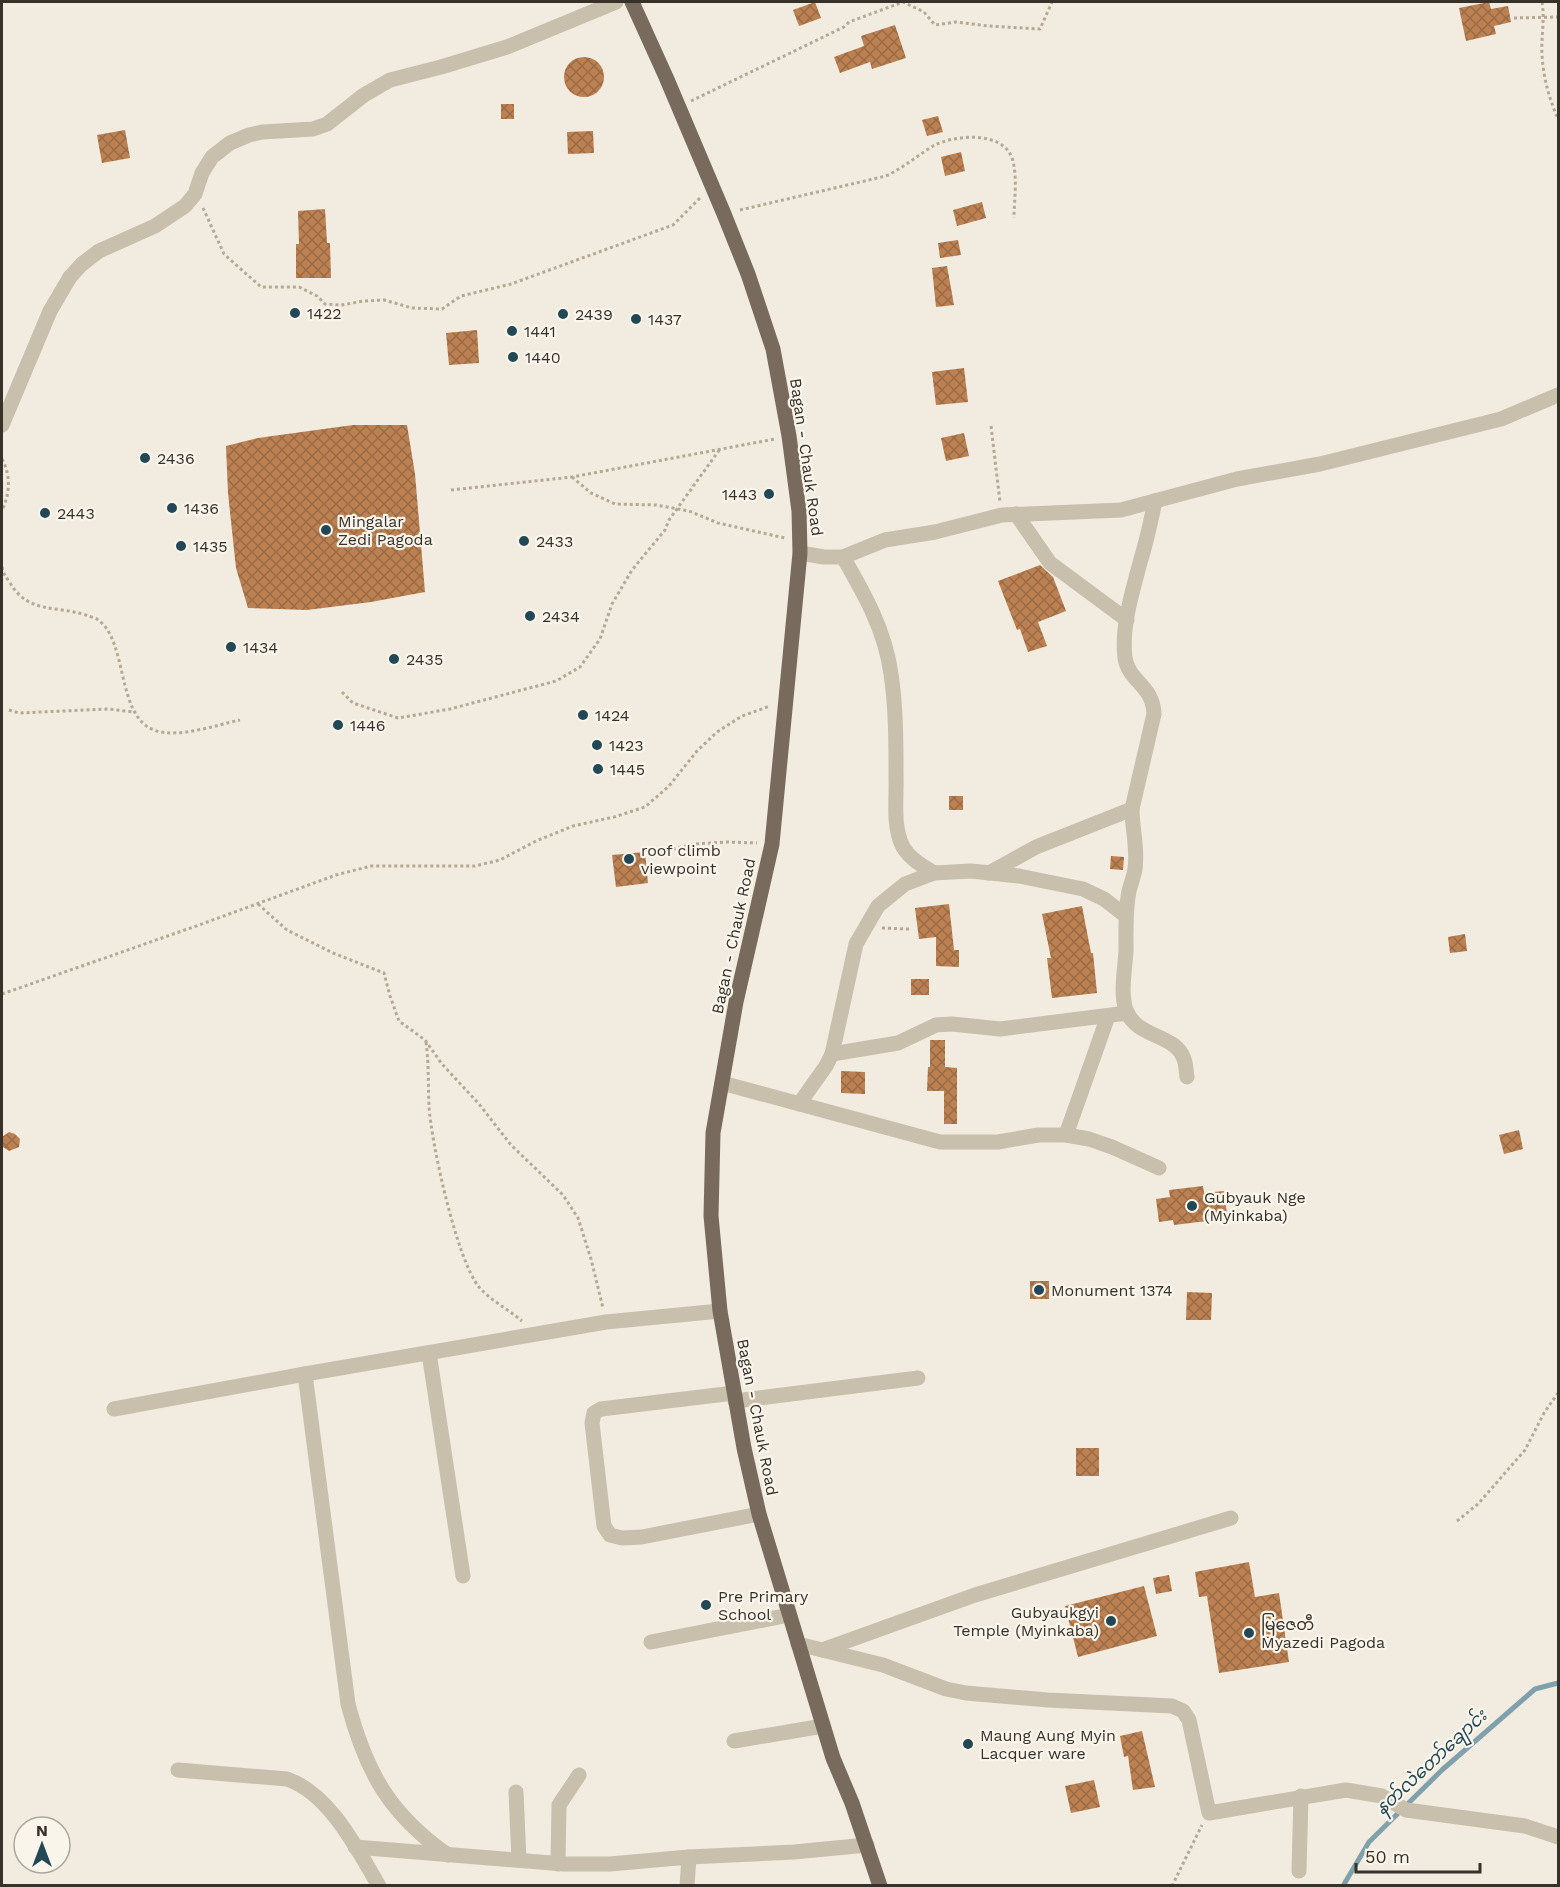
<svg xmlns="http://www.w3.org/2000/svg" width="1560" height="1887" viewBox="0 0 1560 1887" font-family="'Work Sans','Noto Sans Myanmar',sans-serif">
	<defs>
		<pattern id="building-cross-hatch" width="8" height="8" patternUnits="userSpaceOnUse" patternTransform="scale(1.5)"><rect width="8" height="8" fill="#bc8152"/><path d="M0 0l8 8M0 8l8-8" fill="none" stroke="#9a6a44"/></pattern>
	</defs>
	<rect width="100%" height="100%" fill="#f1ecdf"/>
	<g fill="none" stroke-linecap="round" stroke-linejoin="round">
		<path stroke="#80a1ac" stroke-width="5" d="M 1343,1886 L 1369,1842 L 1442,1770 L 1535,1689 L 1558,1683"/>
	</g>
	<g fill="url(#building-cross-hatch)">
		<path d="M 815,2 L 821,18 L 799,26 L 793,10 Z"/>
		<path d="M 1489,2 L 1491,9 L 1508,6 L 1511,22 L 1494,26 L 1496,34 L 1466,41 L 1459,8 Z"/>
		<path d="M 895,25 L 906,58 L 872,69 L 870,62 L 840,73 L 834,57 L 864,46 L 861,36 Z"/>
		<circle cx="584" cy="77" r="20"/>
		<rect x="501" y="104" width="13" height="15"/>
		<path d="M 938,116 L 943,132 L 927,136 L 922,120 Z"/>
		<path d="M 125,130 L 130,158 L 102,163 L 97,135 Z"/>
		<path d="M 593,131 L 594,153 L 568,154 L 567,132 Z"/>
		<path d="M 961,152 L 965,171 L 945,176 L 941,157 Z"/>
		<path d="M 982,202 L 986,218 L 957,226 L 953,210 Z"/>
		<path d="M 325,209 L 327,243 L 330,243 L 331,278 L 296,278 L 296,244 L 299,244 L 298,211 Z"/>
		<path d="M 958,240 L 961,255 L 940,258 L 938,243 Z"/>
		<path d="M 947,266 L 954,305 L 936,307 L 932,268 Z"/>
		<path d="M 477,330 L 479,363 L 449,365 L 446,333 Z"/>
		<path d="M 964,368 L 968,402 L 936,405 L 932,372 Z"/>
		<path d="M 353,425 L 407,425 L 415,474 L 425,592 L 371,602 L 307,610 L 248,608 L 236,568 L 228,493 L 226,446 L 258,438 Z"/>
		<path d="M 964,433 L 969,456 L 946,461 L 941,438 Z"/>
		<path d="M 1040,565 L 1053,577 L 1066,611 L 1038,622 L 1047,646 L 1028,652 L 1020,629 L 1017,630 L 998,581 Z"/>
		<rect x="949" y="796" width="14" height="14"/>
		<path d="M 645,852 L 648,883 L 616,887 L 612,855 Z"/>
		<path d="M 1111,856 L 1124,857 L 1123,870 L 1110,869 Z"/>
		<path d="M 949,904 L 954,950 L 959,950 L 959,967 L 936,966 L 936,937 L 919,939 L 915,908 Z"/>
		<path d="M 1082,906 L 1091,953 L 1093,953 L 1097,993 L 1052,998 L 1047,958 L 1051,958 L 1042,914 Z"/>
		<path d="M 1465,934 L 1467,951 L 1450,953 L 1448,937 Z"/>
		<rect x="911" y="979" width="18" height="16"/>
		<path d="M 930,1040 L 945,1040 L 945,1067 L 957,1068 L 957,1124 L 944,1124 L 944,1091 L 927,1091 L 928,1067 L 930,1067 Z"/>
		<path d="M 841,1071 L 865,1072 L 865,1094 L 841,1093 Z"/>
		<path d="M 1519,1130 L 1523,1149 L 1504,1154 L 1499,1135 Z"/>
		<path d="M 9,1132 L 15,1134 L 20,1139 L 19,1147 L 9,1151 L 3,1147 L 2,1137 Z"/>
		<path d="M 1203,1186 L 1204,1193 L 1224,1191 L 1227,1214 L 1207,1216 L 1207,1221 L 1174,1225 L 1173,1220 L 1159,1222 L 1156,1199 L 1170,1197 L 1169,1190 Z"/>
		<rect x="1030" y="1281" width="19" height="18"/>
		<path d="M 1187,1292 L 1212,1293 L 1211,1320 L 1186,1320 Z"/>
		<rect x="1076" y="1448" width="23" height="28"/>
		<path d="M 1249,1562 L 1255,1597 L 1279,1593 L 1289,1662 L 1219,1673 L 1207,1596 L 1199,1597 L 1195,1572 Z"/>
		<path d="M 1169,1575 L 1172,1591 L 1156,1594 L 1153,1578 Z"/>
		<path d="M 1144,1586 L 1157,1636 L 1078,1657 L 1065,1606 Z"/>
		<path d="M 1142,1731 L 1155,1787 L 1133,1790 L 1128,1756 L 1124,1757 L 1120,1736 Z"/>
		<path d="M 1094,1780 L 1100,1807 L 1071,1813 L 1065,1786 Z"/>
	</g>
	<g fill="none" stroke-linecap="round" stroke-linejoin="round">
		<g stroke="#b4a996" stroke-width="3" stroke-dasharray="3 3" stroke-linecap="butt">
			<path d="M 1542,2 C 1545,20 1541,36 1542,54 C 1543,77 1549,98 1558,119"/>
			<path d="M 1514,18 L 1558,17"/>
			<path d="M 691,101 L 844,27 L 849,22 L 903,2 L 924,12 L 935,25 L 956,22 L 988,26 L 1040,29 L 1052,2"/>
			<path d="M 203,208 L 224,254 L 261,287 L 299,287 L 317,296 L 325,304 L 341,305 L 364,301 L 384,300 L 412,308 L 442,309 L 461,296 L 511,284 L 673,225 L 700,198"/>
			<path d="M 740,210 L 886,176 C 903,168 917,156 933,146 C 953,135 1002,130 1012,158 C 1018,176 1014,200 1014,218"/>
			<path d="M 991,426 L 1000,502"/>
			<path d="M 2,459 C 11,475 10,494 2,510"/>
			<path d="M 572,477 L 591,493 L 615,504 L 656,505 L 689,511 L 718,523 L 785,538"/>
			<path d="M 451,490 L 572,477 L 775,439"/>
			<path d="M 2,567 C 3,573 6,577 10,583 C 29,614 54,605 86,615 C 89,617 95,617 98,620 C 128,640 116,716 154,730 C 176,739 217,725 240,720"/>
			<path d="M 342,692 L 353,703 L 398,718 L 450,709 L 556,681 L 580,667 L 600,639 L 612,604 L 632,570 L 665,530 L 669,520 L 720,449"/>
			<path d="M 9,710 L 19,713 L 108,709 L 134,712"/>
			<path d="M 661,852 L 694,844 L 727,842 L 757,843"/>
			<path d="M 258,904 L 287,930 L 333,953 L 384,973 L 390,996 L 399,1021 L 425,1040 L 442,1064 L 479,1104 L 511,1145 L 563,1195 L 578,1218 L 591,1259 L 603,1308"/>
			<path d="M 882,928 L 909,929"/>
			<path d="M 2,994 L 199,925 L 336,875 L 371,866 L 475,866 L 500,860 L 536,841 L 573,826 L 614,817 L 645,807 L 669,786 L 697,751 L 717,732 L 742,716 L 770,706"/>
			<path d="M 426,1042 C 429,1066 428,1083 429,1106 C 431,1142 457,1261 479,1287 C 490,1300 509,1310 522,1321"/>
			<path d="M 1457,1521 L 1478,1504 L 1525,1450 L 1544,1413 L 1558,1393"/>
			<path d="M 1172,1886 L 1202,1825"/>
		</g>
		<g stroke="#c8bfac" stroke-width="15">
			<path d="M 2,425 L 50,311 L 70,277 L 82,264 L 99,251 L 155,226 L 185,206 L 195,194 L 202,173 L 212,157 L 230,143 L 249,135 L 262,132 L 313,129 L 327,124 L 364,95 L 390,80 L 441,67 L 507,47 L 616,2"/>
			<path d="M 1155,501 C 1151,520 1147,540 1141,559 C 1133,590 1121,626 1125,658 C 1129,682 1153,685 1154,714 L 1132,809 C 1132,829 1138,848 1135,869 C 1134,876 1131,883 1129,891 C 1125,911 1126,931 1126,951 C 1125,969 1120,993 1126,1010 C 1137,1039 1175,1033 1184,1059 C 1186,1064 1186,1071 1187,1077"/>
			<path d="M 1016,514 L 1050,563 L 1127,620"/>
			<path d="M 800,553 L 824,557 L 843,557 L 885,540 L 935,532 L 1002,515 L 1121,510 L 1237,479 L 1320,464 L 1501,419 L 1558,395"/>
			<path d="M 843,557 C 865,595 885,630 891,674 C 896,707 896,742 896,775 C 897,797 892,826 903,847 C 910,859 923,866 934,873"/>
			<path d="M 989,873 L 1036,847 L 1132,809"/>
			<path d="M 832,1054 L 856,944 L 878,906 L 905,884 L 934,873 L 971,871 L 1019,876 L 1083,889 L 1104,899 L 1126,916"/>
			<path d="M 722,1083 L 940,1142 L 998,1142 L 1038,1135 L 1066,1135 L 1089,1139 L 1112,1147 L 1159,1168"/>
			<path d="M 799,1104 L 826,1066 L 832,1054 L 898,1043 L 936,1025 L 952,1024 L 1000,1029 L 1127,1013"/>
			<path d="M 1066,1135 L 1108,1016"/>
			<path d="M 429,1353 L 463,1576"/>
			<path d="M 305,1374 L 348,1704 C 366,1772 390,1815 448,1855"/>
			<path d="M 734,1393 L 601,1409 L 594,1413 L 592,1423 L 604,1526 L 610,1535 L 622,1538 L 642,1537 L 759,1514"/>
			<path d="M 735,1401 L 918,1378"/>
			<path d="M 114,1409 L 305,1374 L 606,1322 L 720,1311"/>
			<path d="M 651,1642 L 789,1615"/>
			<path d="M 798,1644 L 883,1665 L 946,1689 L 966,1693 L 1048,1700 L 1172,1706 L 1183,1711 L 1189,1720 L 1209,1813 L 1346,1790 L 1382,1796 L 1406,1810 L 1525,1826 L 1558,1837"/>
			<path d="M 822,1650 L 975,1595 L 1231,1518"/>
			<path d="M 734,1741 L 823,1726"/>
			<path d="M 178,1770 L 287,1779 C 330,1794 357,1849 379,1886"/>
			<path d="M 516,1792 L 519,1860"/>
			<path d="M 355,1847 L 564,1864 L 610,1864 L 689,1857 L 794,1852 L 867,1845"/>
			<path d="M 558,1864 L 559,1805 L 579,1775"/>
			<path d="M 1299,1871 L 1301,1796"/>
			<path d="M 687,1886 L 689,1857"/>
		</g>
		<path stroke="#786b5d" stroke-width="15" d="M 632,2 L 666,77 L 724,214 L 748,274 L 773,349 L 789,436 L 799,511 L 800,553 L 772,844 L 736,1002 L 713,1133 L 711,1216 L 720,1311 L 744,1448 L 759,1514 L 833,1758 L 852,1803 L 880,1886"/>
	</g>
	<g fill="#234855" stroke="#f9f5eb" stroke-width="2">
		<circle cx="295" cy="313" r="6"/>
		<circle cx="563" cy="314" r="6"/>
		<circle cx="636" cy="319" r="6"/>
		<circle cx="512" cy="331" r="6"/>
		<circle cx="513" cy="357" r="6"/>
		<circle cx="145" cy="458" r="6"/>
		<circle cx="769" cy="494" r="6"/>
		<circle cx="172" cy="508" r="6"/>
		<circle cx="45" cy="513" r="6"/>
		<circle cx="326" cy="530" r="6"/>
		<circle cx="524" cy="541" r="6"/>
		<circle cx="181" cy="546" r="6"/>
		<circle cx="530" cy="616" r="6"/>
		<circle cx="231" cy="647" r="6"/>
		<circle cx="394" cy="659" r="6"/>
		<circle cx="583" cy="715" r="6"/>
		<circle cx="338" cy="725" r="6"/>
		<circle cx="597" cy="745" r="6"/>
		<circle cx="598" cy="769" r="6"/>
		<circle cx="629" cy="859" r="6"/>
		<circle cx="1192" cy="1206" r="6"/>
		<circle cx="1039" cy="1290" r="6"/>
		<circle cx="706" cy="1605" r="6"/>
		<circle cx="1111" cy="1621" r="6"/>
		<circle cx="1249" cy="1633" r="6"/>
		<circle cx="968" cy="1744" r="6"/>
	</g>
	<g text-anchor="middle" stroke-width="4.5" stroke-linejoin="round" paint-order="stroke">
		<g font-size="16" fill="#37312a" stroke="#f9f5eb" text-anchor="start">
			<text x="307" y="319">1422</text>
			<text x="575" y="320">2439</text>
			<text x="648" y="325">1437</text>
			<text x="524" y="337">1441</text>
			<text x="525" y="363">1440</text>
			<text x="157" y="464">2436</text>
			<text x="757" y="500" text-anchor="end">1443</text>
			<text x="184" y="514">1436</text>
			<text x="57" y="519">2443</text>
			<text x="338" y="527">Mingalar<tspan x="338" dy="18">Zedi Pagoda</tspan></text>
			<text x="536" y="547">2433</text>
			<text x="193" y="552">1435</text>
			<text x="542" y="622">2434</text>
			<text x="243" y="653">1434</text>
			<text x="406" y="665">2435</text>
			<text x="595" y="721">1424</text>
			<text x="350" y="731">1446</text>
			<text x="609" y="751">1423</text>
			<text x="610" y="775">1445</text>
			<text x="641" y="856">roof climb<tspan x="641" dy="18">viewpoint</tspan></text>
			<text x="1204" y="1203">Gubyauk Nge<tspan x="1204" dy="18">(Myinkaba)</tspan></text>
			<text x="1051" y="1296">Monument 1374</text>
			<text x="718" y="1602">Pre Primary<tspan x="718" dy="18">School</tspan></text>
			<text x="1099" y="1618" text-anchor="end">Gubyaukgyi<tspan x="1099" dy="18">Temple (Myinkaba)</tspan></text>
			<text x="1261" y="1630">မြဇေတီ<tspan x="1261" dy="18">Myazedi Pagoda</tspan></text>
			<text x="980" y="1741">Maung Aung Myin<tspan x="980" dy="18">Lacquer ware</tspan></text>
		</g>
		<g font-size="16" fill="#37312a" stroke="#f9f5eb">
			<text transform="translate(807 457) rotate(82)" y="6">Bagan - Chauk Road</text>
			<text transform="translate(733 936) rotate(-78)" y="6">Bagan - Chauk Road</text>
			<text transform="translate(758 1417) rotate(79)" y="6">Bagan - Chauk Road</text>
		</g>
		<g font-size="18" font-style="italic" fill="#234855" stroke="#f9f5eb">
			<text transform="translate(1431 1762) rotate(-43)" y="6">နတ်လဲတော်ချောင်း</text>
		</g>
	</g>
	<rect width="1560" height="1887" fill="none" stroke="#37312a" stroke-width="6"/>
	<g transform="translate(42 1845)"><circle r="28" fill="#f9f5eb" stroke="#aba79e" stroke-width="1.5"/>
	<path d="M0-4.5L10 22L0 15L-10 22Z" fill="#234855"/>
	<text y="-9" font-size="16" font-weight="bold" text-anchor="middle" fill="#37312a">N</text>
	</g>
	<path d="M1356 1863v9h124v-9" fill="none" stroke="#37312a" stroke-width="3"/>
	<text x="1365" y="1863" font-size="18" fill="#37312a" stroke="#f9f5eb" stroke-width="4.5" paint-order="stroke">50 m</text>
</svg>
